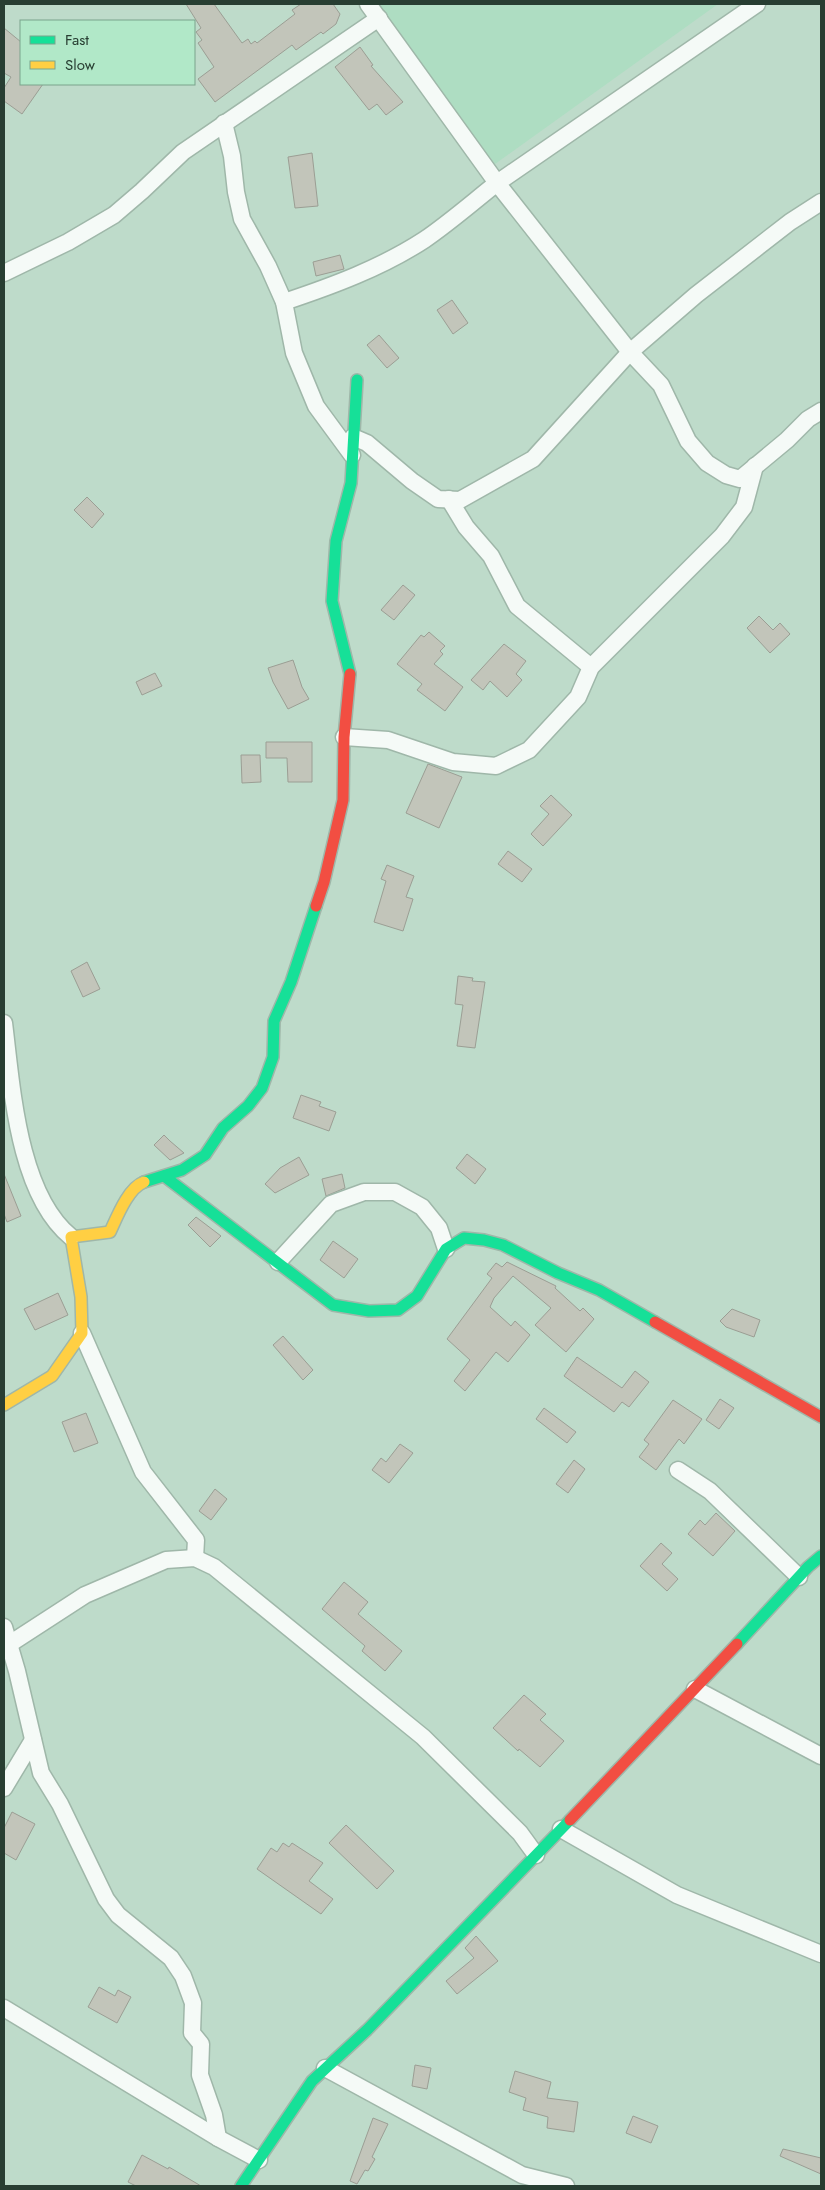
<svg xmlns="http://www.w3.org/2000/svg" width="825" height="2190" viewBox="0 0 825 2190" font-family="Jost,sans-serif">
	<rect width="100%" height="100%" fill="#bedbca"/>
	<path fill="#aeddc2" d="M 368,4 L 718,4 L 495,164 Z"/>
	<g fill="#c2c5ba" stroke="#9b9e94">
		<path d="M 186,4 L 214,4 L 242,43 L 248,39 L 251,44 L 255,41 L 257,43 L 295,14 L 292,10 L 301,4 L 333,4 L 340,14 L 336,24 L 323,34 L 321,32 L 296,50 L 292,45 L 215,102 L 198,79 L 214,67 L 198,43 L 202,40 L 196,32 L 201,28 Z"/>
		<path d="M 4,28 L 21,42 L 21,84 L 43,84 L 22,114 L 4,101 L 4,88 L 11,77 L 4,73 Z"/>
		<path d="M 360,47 L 373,65 L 371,66 L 403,102 L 386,115 L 377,104 L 369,110 L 335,67 Z"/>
		<path d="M 312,153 L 318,206 L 295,208 L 288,157 Z"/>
		<path d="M 340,255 L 344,269 L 316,276 L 313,262 Z"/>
		<path d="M 452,300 L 468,323 L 453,334 L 437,310 Z"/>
		<path d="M 379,335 L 399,358 L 387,368 L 367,345 Z"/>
		<path d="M 87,497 L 104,514 L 92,528 L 74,510 Z"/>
		<path d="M 403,585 L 415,595 L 394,620 L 381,610 Z"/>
		<path d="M 759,616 L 773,630 L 780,623 L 790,634 L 770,653 L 747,628 Z"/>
		<path d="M 429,632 L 445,646 L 440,651 L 443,654 L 434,664 L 463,687 L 445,711 L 417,690 L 422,684 L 397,664 L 421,635 L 424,637 Z"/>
		<path d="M 504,644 L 526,661 L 516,674 L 522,680 L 507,697 L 490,681 L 483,690 L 471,680 Z"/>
		<path d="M 293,660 L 302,687 L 309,699 L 288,709 L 273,682 L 268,668 Z"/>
		<path d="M 155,673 L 162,686 L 142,695 L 136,682 Z"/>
		<path d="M 266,742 L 312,742 L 312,782 L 288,782 L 287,758 L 266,758 Z"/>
		<path d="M 241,755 L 260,755 L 261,782 L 242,783 Z"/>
		<path d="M 428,764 L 462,777 L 439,828 L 406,813 Z"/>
		<path d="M 551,795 L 572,815 L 543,846 L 531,834 L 549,814 L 540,806 Z"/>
		<path d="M 508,851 L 532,869 L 522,882 L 498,864 Z"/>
		<path d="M 387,865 L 414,876 L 406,897 L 413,899 L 403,931 L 374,922 L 386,881 L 381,879 Z"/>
		<path d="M 87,962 L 100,989 L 83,997 L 71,971 Z"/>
		<path d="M 458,976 L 473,978 L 472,981 L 485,982 L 475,1048 L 457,1046 L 463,1005 L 455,1004 Z"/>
		<path d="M 301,1095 L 321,1102 L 319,1106 L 336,1112 L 329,1131 L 293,1118 Z"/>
		<path d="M 164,1135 L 170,1141 L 184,1153 L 170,1160 L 154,1145 Z"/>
		<path d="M 467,1154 L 486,1169 L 475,1184 L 456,1168 Z"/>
		<path d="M 299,1157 L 309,1175 L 275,1193 L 265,1184 L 280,1168 Z"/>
		<path d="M 4,1174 L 21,1216 L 7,1222 L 4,1214 Z"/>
		<path d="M 342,1174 L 345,1188 L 326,1196 L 322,1179 Z"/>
		<path d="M 196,1217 L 221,1236 L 210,1247 L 188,1225 Z"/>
		<path d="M 333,1241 L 358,1259 L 344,1278 L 320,1260 Z"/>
		<path d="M 507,1262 L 556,1286 L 555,1288 L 580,1311 L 583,1308 L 594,1319 L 566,1352 L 535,1325 L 551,1308 L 513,1276 L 494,1298 L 490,1307 L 511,1326 L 515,1321 L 530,1335 L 508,1362 L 496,1352 L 465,1391 L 454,1381 L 470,1360 L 447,1339 L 492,1278 L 487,1274 L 496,1263 L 502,1267 Z"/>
		<path d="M 58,1293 L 68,1315 L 35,1330 L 24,1309 Z"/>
		<path d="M 732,1309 L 760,1320 L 754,1337 L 726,1327 L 720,1321 Z"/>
		<path d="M 283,1336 L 313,1370 L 303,1380 L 273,1345 Z"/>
		<path d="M 577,1357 L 622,1388 L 635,1371 L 649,1382 L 629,1407 L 622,1402 L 614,1412 L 564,1376 Z"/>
		<path d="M 720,1399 L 734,1408 L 719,1429 L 706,1420 Z"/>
		<path d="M 673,1400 L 702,1419 L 684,1444 L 679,1439 L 656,1470 L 639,1457 L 649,1444 L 644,1440 Z"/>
		<path d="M 544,1408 L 576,1432 L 567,1443 L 536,1419 Z"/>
		<path d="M 86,1413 L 98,1443 L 74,1452 L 62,1422 Z"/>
		<path d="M 400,1444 L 413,1453 L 389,1483 L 372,1470 L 381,1458 L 386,1462 Z"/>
		<path d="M 574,1460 L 585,1469 L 568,1493 L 556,1484 Z"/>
		<path d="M 215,1489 L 227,1499 L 211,1520 L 199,1511 Z"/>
		<path d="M 716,1513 L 735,1531 L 713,1556 L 688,1534 L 700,1520 L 705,1525 Z"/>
		<path d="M 661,1543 L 672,1553 L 662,1564 L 678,1579 L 667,1591 L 640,1566 Z"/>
		<path d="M 344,1582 L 368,1602 L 358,1614 L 402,1651 L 385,1671 L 362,1651 L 365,1646 L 322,1609 Z"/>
		<path d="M 524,1695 L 546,1714 L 540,1720 L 564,1741 L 540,1767 L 519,1749 L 518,1751 L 493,1728 Z"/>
		<path d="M 12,1812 L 35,1824 L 16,1860 L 4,1853 L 4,1828 Z"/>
		<path d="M 346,1825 L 394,1871 L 377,1889 L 329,1843 Z"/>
		<path d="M 283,1843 L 289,1847 L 292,1843 L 323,1863 L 309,1881 L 333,1899 L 321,1914 L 257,1869 L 271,1848 L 277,1852 Z"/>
		<path d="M 476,1936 L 498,1961 L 457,1994 L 446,1981 L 474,1958 L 465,1948 Z"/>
		<path d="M 99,1987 L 115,1996 L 118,1990 L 131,1997 L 117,2023 L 88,2007 Z"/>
		<path d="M 415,2065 L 431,2068 L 427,2089 L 412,2086 Z"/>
		<path d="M 515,2071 L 551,2082 L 547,2098 L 578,2102 L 574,2132 L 547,2128 L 548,2117 L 523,2110 L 526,2098 L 509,2092 Z"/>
		<path d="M 633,2116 L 658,2126 L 651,2143 L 626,2133 Z"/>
		<path d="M 373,2118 L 388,2124 L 372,2157 L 375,2159 L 368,2171 L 365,2170 L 357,2184 L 350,2181 Z"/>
		<path d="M 783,2149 L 821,2158 L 821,2174 L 780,2156 Z"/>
		<path d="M 142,2155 L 168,2169 L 169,2167 L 201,2186 L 136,2186 L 128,2182 Z"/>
	</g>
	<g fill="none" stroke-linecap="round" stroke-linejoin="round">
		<defs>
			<g id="street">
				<path d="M 368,4 L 497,183 L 757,4"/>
				<path d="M 224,123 L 232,156 L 236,192 L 242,219 L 268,266 L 284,302 L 294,353 L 316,406 L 352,455"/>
				<path d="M 4,273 L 68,242 L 114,215 L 142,191 L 183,152 L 379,18"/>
				<path d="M 284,302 C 332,286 381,268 424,240 C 449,223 473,202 497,183 L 630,352 L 661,385 L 688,441 L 707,463 L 726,475 L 740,479 L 787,440 L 808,419 L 821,411"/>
				<path d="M 353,437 L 367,443 L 412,481 L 438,499 L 460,500 L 533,459 L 630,352 L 696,295 L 790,222 L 821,202"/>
				<path d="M 449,499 L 466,527 L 491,556 L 517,606 L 591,667"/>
				<path d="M 344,737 L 388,740 L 453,762 L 496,766 L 529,750 L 578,697 L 591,667 L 722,536 L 744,507 L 755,466"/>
				<path d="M 4,1023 C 12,1087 18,1194 71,1237"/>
				<path d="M 278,1262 L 331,1204 L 364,1192 L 395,1192 L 422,1207 L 439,1228 L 446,1249"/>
				<path d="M 82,1333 L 143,1472 L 196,1540 L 195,1558"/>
				<path d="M 678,1470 L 710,1491 L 799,1577"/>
				<path d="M 4,1627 L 17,1671 L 41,1773 L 60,1804 L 106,1899 L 118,1915 L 171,1958 L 183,1976 L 193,2003 L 192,2033 L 201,2044 L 200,2075 L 214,2115 L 218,2138"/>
				<path d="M 8,1645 L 85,1595 L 166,1560 L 195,1558 L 214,1567 L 423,1737 L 520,1833 L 536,1855"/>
				<path d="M 695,1689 L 821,1756"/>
				<path d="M 4,1788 L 33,1740"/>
				<path d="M 561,1829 L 677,1895 L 821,1954"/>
				<path d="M 4,2008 L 218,2138 L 259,2160"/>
				<path d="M 325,2068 L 522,2175 L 566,2186"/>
			</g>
			<g id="fast">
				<path d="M 350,674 L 332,601 L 336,541 L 351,483 L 357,380"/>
				<path d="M 164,1176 L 333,1305 L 369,1311 L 398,1310 L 417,1296 L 446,1249 L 464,1238 L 484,1240 L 503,1245 L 558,1273 L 599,1290 L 655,1322"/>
				<path d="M 144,1182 L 182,1170 L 205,1155 L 223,1128 L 248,1106 L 262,1088 L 273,1057 L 274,1021 L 291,982 L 316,906"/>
				<path d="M 737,1644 L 808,1567 L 821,1556"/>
				<path d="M 241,2186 L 312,2081 L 367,2030 L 570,1820"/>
			</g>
			<path id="slow" d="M 4,1405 L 52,1376 L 82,1333 L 81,1297 L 71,1237 L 110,1232 C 117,1217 128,1188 144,1182"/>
			<g id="jam">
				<path d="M 316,906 L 324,882 L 343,800 L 344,737 L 350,674"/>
				<path d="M 655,1322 L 821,1417"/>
				<path d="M 570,1820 L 737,1644"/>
			</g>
		</defs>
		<use href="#street" stroke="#9fb7a9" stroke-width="19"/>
		<use href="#fast" stroke="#9fb7a9" stroke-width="14"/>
		<use href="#slow" stroke="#9fb7a9" stroke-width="14"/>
		<use href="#jam" stroke="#9fb7a9" stroke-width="14"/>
		<use href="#street" stroke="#f5faf7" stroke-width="16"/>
		<use href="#fast" stroke="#16e098" stroke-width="11"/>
		<use href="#slow" stroke="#ffcf43" stroke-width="11"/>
		<use href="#jam" stroke="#f24e42" stroke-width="11"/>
	</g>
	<rect width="825" height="2190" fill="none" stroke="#283e32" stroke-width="10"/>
	<rect x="20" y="20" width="175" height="65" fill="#b1e8c8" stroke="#7aa48c"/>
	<rect x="30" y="36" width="25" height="8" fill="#16e098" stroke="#7aa48c"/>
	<text x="65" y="45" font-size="15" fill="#283e32">Fast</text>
	<rect x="30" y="61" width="25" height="8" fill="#ffcf43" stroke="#7aa48c"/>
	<text x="65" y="70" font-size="15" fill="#283e32">Slow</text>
</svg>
